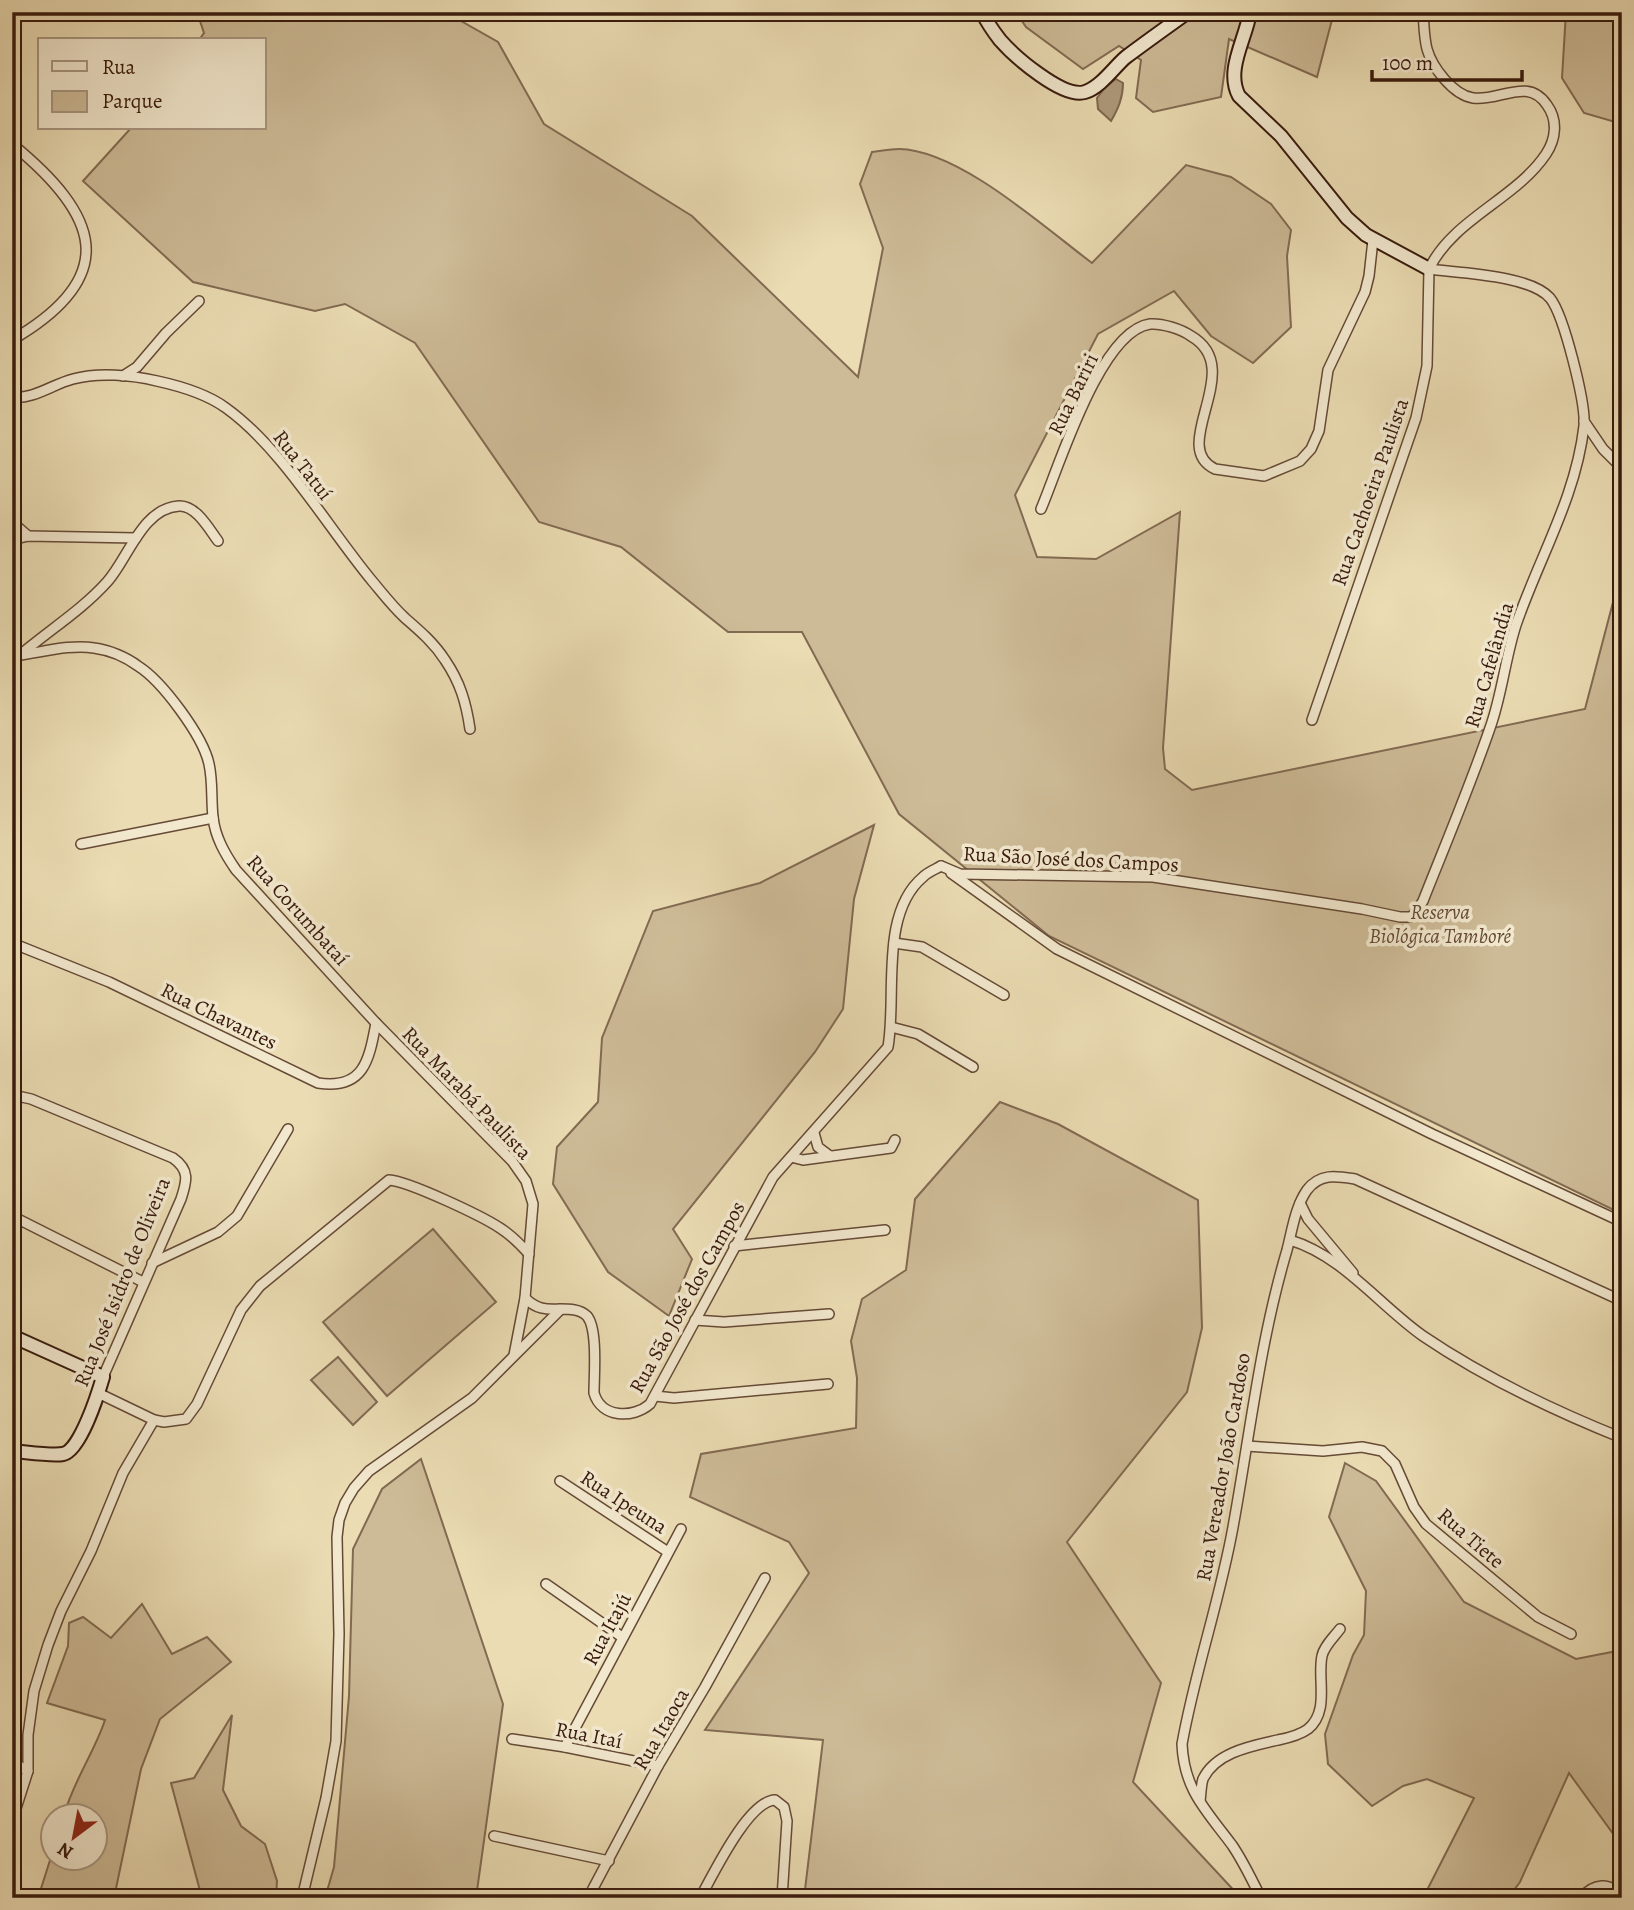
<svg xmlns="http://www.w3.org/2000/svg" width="1634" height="1910" viewBox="0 0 1634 1910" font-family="Alegreya,serif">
	<rect width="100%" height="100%" fill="#ebdcb3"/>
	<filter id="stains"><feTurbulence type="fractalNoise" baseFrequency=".00286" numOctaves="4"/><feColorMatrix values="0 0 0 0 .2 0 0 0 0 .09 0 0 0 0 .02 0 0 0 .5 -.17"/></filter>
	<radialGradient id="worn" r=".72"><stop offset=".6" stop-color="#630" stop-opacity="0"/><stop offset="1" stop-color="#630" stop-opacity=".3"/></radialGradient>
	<g fill="#cdbb97" stroke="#826a52" stroke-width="2">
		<path d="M 197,12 L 445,12 L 498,42 L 544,124 L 692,216 L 858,377 L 883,248 L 860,184 L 872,152 C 881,151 890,149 899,149 C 959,150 1044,227 1092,263 L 1186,165 L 1231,177 L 1271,204 L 1291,230 L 1287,256 L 1291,327 L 1253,363 L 1211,336 L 1174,291 L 1098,334 L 1015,495 L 1037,557 L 1096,559 L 1180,512 L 1163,748 L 1165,769 L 1192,790 L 1585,709 L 1622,568 L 1622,1214 L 1049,936 L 899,814 L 802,632 L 728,632 L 621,547 L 539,522 L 415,343 L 345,304 L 315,311 L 193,282 L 83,181 L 131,128 L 264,128 L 264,40 L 199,40 L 204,33 Z"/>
		<path d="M 1016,12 L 1334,12 L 1317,77 L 1229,39 L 1221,97 L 1153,112 L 1136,98 L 1141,60 L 1119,46 L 1083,69 L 1026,27 Z"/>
		<path d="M 1566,12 L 1622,12 L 1622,124 L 1584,113 L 1562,78 Z"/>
		<path d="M 874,825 L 854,899 L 843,1009 L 815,1052 L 673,1229 L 692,1259 L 669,1316 L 608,1272 L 553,1184 L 557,1147 L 598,1102 L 602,1038 L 653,911 L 760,883 Z"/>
		<path d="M 1000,1102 L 1058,1124 L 1198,1200 L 1202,1328 L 1187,1392 L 1067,1542 L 1161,1683 L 1133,1782 L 1241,1898 L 804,1898 L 823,1740 L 705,1730 L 809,1573 L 789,1542 L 690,1497 L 701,1454 L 856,1428 L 857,1378 L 851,1341 L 862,1299 L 906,1270 L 915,1199 Z"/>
		<path d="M 433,1229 L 496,1302 L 387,1396 L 323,1322 Z"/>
		<path d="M 338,1357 L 377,1402 L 353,1425 L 311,1380 Z"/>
		<path d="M 421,1459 L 503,1704 L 476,1898 L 325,1898 L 334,1867 L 349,1696 L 353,1549 L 382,1489 Z"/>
		<path d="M 1345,1463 L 1376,1481 L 1464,1602 L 1576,1659 L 1622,1650 L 1622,1834 L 1619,1842 L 1569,1773 L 1520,1882 L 1508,1898 L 1423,1898 L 1474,1798 L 1427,1779 L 1403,1786 L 1372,1806 L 1328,1764 L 1325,1734 L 1353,1655 L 1364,1635 L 1366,1591 L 1329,1517 Z"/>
		<path d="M 142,1604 L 172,1654 L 207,1637 L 231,1662 L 160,1719 L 141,1769 L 114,1898 L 38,1898 L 52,1854 L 52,1857 L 94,1857 L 94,1815 L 64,1815 C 73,1782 94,1753 105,1720 L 47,1703 L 68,1646 L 69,1623 L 83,1617 L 111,1638 Z"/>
		<path d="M 232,1715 L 223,1790 L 241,1826 L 265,1844 L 277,1881 L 276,1898 L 202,1898 L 171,1783 L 194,1778 Z"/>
	</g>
	<path fill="#ae9a7b" stroke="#7f674f" stroke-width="2" d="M 1116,79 L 1123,83 C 1123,98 1118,109 1111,121 L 1098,109 L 1097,98 L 1106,86 Z"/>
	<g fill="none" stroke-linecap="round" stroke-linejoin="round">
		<defs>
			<g id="street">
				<path d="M 12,144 C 99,215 122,276 12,340"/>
				<path d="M 123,376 L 137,367 L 166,333 L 199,301"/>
				<path d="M 12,397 C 33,400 53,384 73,379 C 98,372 132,375 157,381 C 180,386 207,394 226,408 C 282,448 328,528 373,582 C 383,594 393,607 405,618 C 420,631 434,643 445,660 C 460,682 466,702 470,729"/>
				<path d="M 1584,421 L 1603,449 L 1622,468"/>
				<path d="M 1041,509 C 1059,467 1100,331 1150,324 C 1162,323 1181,329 1191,336 C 1248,369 1167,446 1215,469 L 1264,476 L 1300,461 L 1311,449 L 1319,431 L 1328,370 L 1365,292 L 1369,276 L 1373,240"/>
				<path d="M 12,522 L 28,536"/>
				<path d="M 12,540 L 28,536 L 136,538"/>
				<path d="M 20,655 C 43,652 71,644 94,648 C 109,650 126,657 138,666 C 162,681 203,736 209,764 C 213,782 211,799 213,817 C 215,837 225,854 236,870 L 376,1023 L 512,1161 L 526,1181 L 533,1204 L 525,1298 L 514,1355"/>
				<path d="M 12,658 L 20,655 C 48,631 82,610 107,582 C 128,559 142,508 179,506 C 196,505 209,529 218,541"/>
				<path d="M 1312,720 L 1416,418 L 1427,366 L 1429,269 C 1453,219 1516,199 1546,154 C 1556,139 1558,120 1547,105 C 1528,76 1499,102 1473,98 C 1453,95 1432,67 1427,49 C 1424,38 1424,24 1423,12"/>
				<path d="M 81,844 L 213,818"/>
				<path d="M 941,866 L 960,874 L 1153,877 L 1362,909 L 1400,917 L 1410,917 L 1415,914 L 1423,901 C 1446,843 1470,786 1490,728 C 1502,695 1505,659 1516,625 C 1539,558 1576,497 1584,426 C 1586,404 1564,315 1550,298 C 1530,275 1459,273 1429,269"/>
				<path d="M 951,873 L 1057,949 L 1432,1134 L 1622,1222"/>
				<path d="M 12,943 L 109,982 L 318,1083 C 364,1090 369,1060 376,1023"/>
				<path d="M 894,943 L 922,947 L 1004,995"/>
				<path d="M 891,1027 L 918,1034 L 973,1067"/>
				<path d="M 12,1099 L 22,1097 L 31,1099 L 173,1158 C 190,1170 187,1181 181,1199 L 103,1377"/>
				<path d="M 814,1133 L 818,1147 L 830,1156"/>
				<path d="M 791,1157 L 803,1160 L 891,1148 L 895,1140"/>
				<path d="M 1300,1203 L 1308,1219 L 1353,1273"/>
				<path d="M 12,1216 L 143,1282"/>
				<path d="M 1290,1240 C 1343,1256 1379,1305 1423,1336 C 1485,1378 1552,1410 1622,1438"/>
				<path d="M 734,1246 L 885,1230"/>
				<path d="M 152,1263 L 218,1232 L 237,1216 L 288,1129"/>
				<path d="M 525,1298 C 536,1309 546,1310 560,1309 C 569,1309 580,1309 587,1316 C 598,1329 594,1375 594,1393 C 601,1418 633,1419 650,1404 L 773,1177 L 888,1047 C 897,996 879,914 923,877 C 928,872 936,869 941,866"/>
				<path d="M 695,1320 L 724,1322 L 829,1314"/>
				<path d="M 98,1393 L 154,1420 L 164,1422 L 186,1419 L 197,1404 L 241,1310 L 260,1286 L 389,1180 C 408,1181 482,1216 500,1228 C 511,1235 520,1244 529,1254"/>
				<path d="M 655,1396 L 674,1398 L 828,1384"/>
				<path d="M 1247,1446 L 1323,1451 L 1362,1447 L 1382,1451 L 1395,1464 L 1414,1507 L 1426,1524 L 1538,1617 L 1571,1634"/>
				<path d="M 560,1481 L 668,1552"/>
				<path d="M 546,1584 L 622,1637"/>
				<path d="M 512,1739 L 565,1747 L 658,1766"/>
				<path d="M 565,1747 L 681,1529"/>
				<path d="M 12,1762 L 28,1771"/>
				<path d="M 1200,1801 C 1201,1794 1201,1785 1203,1779 C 1216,1752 1252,1746 1278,1740 C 1288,1738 1300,1735 1308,1729 C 1330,1711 1317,1679 1322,1656 C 1324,1646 1334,1637 1340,1629"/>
				<path d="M 12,1821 L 28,1771 L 28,1735 L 34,1691 L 48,1645 L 61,1611 L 91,1551 L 123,1473 L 154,1420"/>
				<path d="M 494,1836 L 609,1861"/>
				<path d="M 302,1898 L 326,1798 L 336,1741 L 339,1634 L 337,1537 L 339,1520 L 345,1503 L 354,1488 L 369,1471 L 472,1398 L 560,1310"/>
				<path d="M 588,1898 L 658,1766 L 705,1687 L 765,1578"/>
				<path d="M 700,1898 C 713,1875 748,1801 775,1800 L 784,1807 L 787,1821 L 782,1898"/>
				<path d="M 1261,1898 C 1252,1880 1243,1861 1232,1845 C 1206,1810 1184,1790 1182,1744 C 1195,1671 1220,1600 1233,1527 C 1250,1434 1260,1341 1287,1250 C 1292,1231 1295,1207 1307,1190 C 1320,1173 1336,1176 1355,1179 L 1622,1301"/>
				<path d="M 1581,1898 C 1593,1884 1610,1880 1622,1898"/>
			</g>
			<g id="secondary">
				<path d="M 982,12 C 987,22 993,31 1000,40 C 1014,56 1063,99 1085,92 C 1101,87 1114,67 1126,57 C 1146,42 1167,27 1188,12"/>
				<path d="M 1250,12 C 1246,39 1225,70 1239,96 L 1281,136 L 1347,218 L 1366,235 L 1429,269"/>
				<path d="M 12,1336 L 103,1377 C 98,1394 80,1451 63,1454 C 51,1456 26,1452 12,1451"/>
			</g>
		</defs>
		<use href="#street" stroke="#654a36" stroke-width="12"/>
		<use href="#secondary" stroke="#381a0d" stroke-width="16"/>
		<use href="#street" stroke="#f2e8ce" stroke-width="9"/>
		<use href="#secondary" stroke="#f2e8ce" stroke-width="12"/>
	</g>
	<g text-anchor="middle" stroke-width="7" stroke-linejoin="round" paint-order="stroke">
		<g font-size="21" fill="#381a0d" stroke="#f2e8ce">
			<text transform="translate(1073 394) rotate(-64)" y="7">Rua Bariri</text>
			<text transform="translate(303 465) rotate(52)" y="7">Rua Tatuí</text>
			<text transform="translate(1370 492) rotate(-71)" y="7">Rua Cachoeira Paulista</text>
			<text transform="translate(1489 665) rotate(-74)" y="7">Rua Cafelândia</text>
			<text transform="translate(1071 859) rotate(3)" y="7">Rua São José dos Campos</text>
			<text transform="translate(298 910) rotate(48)" y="7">Rua Corumbataí</text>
			<text transform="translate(219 1016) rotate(26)" y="7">Rua Chavantes</text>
			<text transform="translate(467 1093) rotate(46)" y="7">Rua Marabá Paulista</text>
			<text transform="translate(122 1282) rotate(-68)" y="7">Rua José Isidro de Oliveira</text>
			<text transform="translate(687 1297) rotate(-61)" y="7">Rua São José dos Campos</text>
			<text transform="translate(1223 1467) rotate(-80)" y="7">Rua Vereador João Cardoso</text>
			<text transform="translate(624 1502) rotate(33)" y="7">Rua Ipeuna</text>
			<text transform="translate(1471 1538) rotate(41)" y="7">Rua Tiete</text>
			<text transform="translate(607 1629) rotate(-62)" y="7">Rua Itajú</text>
			<text transform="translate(661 1729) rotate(-60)" y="7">Rua Itaoca</text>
			<text transform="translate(589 1735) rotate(11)" y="7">Rua Itaí</text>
		</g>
		<g font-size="21" font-style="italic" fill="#654a36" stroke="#f2e8ce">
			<text x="1440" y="919">Reserva<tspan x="1440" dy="24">Biológica Tamboré</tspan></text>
		</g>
	</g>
	<rect width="1634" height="1910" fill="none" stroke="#ebdcb3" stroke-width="42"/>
	<rect x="14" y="14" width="1606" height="1882" fill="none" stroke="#381a0d" stroke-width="3.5"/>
	<rect x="21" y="21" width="1592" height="1868" fill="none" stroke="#381a0d" stroke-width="2"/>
	<rect x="38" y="38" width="228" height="91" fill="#f2e8ce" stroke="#a89681" stroke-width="2"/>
	<rect x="52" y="61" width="35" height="10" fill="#f2e8ce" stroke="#a89681" stroke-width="2"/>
	<text x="102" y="74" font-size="21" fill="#381a0d">Rua</text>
	<rect x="52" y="91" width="35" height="21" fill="#cdbb97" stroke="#a89681" stroke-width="2"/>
	<text x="102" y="108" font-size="21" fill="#381a0d">Parque</text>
	<g transform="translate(74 1837) rotate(212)"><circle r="33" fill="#f2e8ce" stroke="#a89681" stroke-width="2"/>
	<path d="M0-5L12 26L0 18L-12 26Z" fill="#8f2418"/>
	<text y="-10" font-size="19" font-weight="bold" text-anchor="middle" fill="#381a0d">N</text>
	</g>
	<path d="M1372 70v10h150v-10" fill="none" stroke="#381a0d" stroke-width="3.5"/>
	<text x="1382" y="70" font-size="21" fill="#381a0d" stroke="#f2e8ce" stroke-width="5" paint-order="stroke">100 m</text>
	<rect width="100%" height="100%" filter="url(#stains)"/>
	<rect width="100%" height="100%" fill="url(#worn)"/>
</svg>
